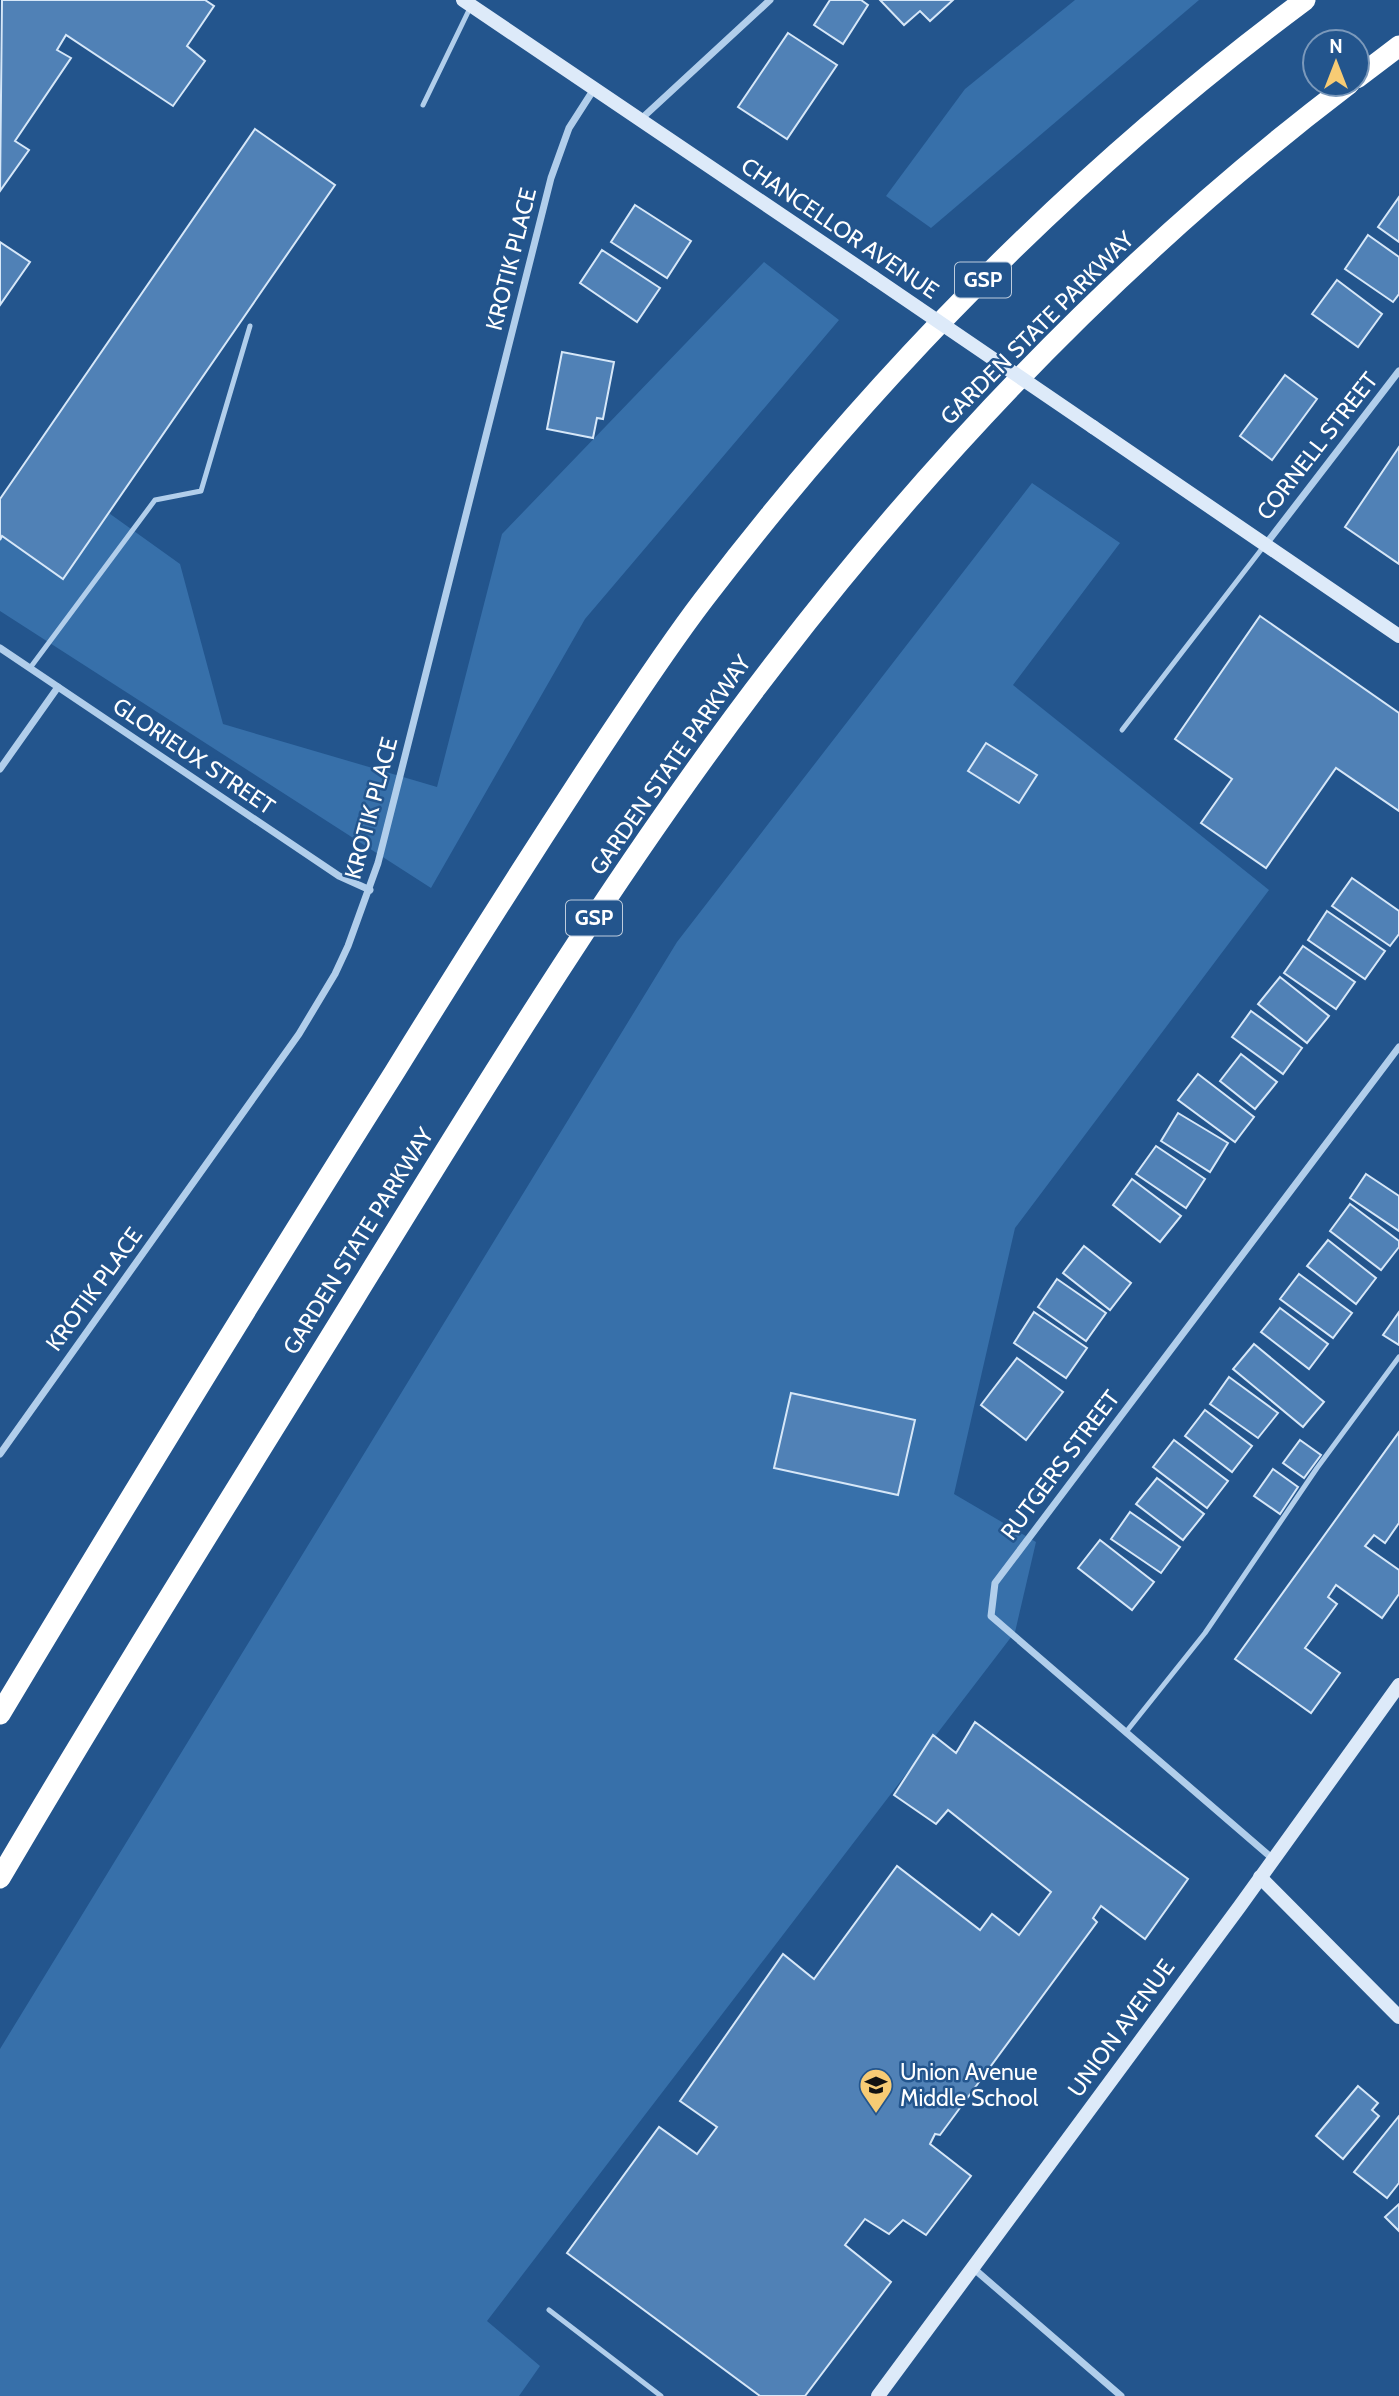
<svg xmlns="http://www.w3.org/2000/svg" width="1399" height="2396" viewBox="0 0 1399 2396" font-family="Cabin,sans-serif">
	<rect width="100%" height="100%" fill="#23558d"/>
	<g fill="#3770aa">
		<path d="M 1075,0 L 1199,0 L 931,228 L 886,196 L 965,89 Z"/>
		<path d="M 764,262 L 839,320 L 585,619 L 431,888 L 0,611 L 0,524 L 39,463 L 180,564 L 223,724 L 437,787 L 502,534 Z"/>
		<path d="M 1032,483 L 1120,543 L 1013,685 L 1269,890 L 1015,1228 L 954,1494 L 1036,1542 L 1015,1632 L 487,2321 L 540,2366 L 519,2396 L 0,2396 L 0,2049 L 677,942 Z"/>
	</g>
	<g fill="#5081b6" stroke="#d6e7f8" stroke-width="2">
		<path d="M 2,0 L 205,0 L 214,6 L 187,46 L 205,61 L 173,106 L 66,35 L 57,50 L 71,58 L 15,141 L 29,150 L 0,191 Z"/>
		<path d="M 830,0 L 861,0 L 868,5 L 843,44 L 814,25 Z"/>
		<path d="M 880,0 L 953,0 L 930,21 L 920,11 L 904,25 Z"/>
		<path d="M 788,33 L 837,65 L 787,139 L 738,107 Z"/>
		<path d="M 255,129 L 335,185 L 63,579 L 2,536 L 0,540 L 0,499 Z"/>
		<path d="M 1399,197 L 1399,242 L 1378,227 Z"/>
		<path d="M 635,205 L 691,241 L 667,278 L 611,242 Z"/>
		<path d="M 1368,235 L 1399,257 L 1399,294 L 1393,302 L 1345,269 Z"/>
		<path d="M 0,242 L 30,262 L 0,305 Z"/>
		<path d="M 602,250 L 660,288 L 637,322 L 580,283 Z"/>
		<path d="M 1337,280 L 1382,314 L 1358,347 L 1312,314 Z"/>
		<path d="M 562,352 L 614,362 L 603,419 L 597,418 L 593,438 L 547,429 Z"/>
		<path d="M 1285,375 L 1317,399 L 1272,460 L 1240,436 Z"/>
		<path d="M 1399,447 L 1399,564 L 1345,527 Z"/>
		<path d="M 1260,616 L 1399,713 L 1399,811 L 1336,768 L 1266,868 L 1201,823 L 1232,779 L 1175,739 Z"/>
		<path d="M 986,743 L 1037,775 L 1019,803 L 968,771 Z"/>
		<path d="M 1352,878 L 1399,911 L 1399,934 L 1390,946 L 1332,906 Z"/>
		<path d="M 1327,911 L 1385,951 L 1365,979 L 1308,940 Z"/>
		<path d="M 1303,946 L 1355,982 L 1336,1009 L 1284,973 Z"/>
		<path d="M 1280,977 L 1329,1016 L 1307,1043 L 1258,1004 Z"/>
		<path d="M 1251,1011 L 1302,1048 L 1283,1074 L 1232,1037 Z"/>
		<path d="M 1241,1054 L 1277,1082 L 1255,1109 L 1220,1081 Z"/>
		<path d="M 1198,1074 L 1254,1117 L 1235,1142 L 1178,1100 Z"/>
		<path d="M 1178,1113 L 1228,1143 L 1210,1172 L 1161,1141 Z"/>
		<path d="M 1156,1146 L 1205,1179 L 1186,1208 L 1136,1174 Z"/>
		<path d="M 1366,1174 L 1399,1196 L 1399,1231 L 1350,1198 Z"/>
		<path d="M 1132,1179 L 1181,1216 L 1160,1242 L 1113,1205 Z"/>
		<path d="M 1350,1204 L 1399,1241 L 1399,1247 L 1381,1270 L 1330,1231 Z"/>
		<path d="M 1328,1240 L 1376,1278 L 1356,1304 L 1307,1266 Z"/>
		<path d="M 1084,1246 L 1131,1283 L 1110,1310 L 1063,1273 Z"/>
		<path d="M 1299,1274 L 1352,1313 L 1333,1338 L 1280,1299 Z"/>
		<path d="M 1057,1279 L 1106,1313 L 1086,1341 L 1038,1307 Z"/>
		<path d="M 1280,1308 L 1328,1344 L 1309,1369 L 1261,1332 Z"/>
		<path d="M 1034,1312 L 1087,1348 L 1066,1378 L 1014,1343 Z"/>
		<path d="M 1399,1312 L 1399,1345 L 1383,1335 Z"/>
		<path d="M 1254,1344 L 1324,1402 L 1303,1427 L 1233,1369 Z"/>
		<path d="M 1017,1358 L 1063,1392 L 1026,1440 L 981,1405 Z"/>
		<path d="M 1229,1377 L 1278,1413 L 1258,1438 L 1210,1404 Z"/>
		<path d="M 791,1393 L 915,1420 L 898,1495 L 774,1468 Z"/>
		<path d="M 1205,1410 L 1252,1446 L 1232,1472 L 1185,1436 Z"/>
		<path d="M 1399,1432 L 1399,1523 L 1385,1543 L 1374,1535 L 1365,1546 L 1399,1570 L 1399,1594 L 1382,1618 L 1336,1585 L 1328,1597 L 1337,1604 L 1305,1648 L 1340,1673 L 1311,1713 L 1235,1659 Z"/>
		<path d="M 1174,1440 L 1228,1481 L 1207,1508 L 1153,1467 Z"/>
		<path d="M 1300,1440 L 1321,1455 L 1304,1478 L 1283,1463 Z"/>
		<path d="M 1273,1469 L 1298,1487 L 1280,1514 L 1254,1496 Z"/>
		<path d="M 1157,1478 L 1204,1514 L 1183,1540 L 1136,1504 Z"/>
		<path d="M 1130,1512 L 1180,1547 L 1161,1573 L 1111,1539 Z"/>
		<path d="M 1100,1540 L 1154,1582 L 1132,1610 L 1078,1568 Z"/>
		<path d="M 975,1722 L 1188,1879 L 1145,1939 L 1101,1906 L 1093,1918 L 1097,1922 L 940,2135 L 935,2134 L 930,2144 L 971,2176 L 926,2235 L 903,2220 L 889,2234 L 865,2219 L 845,2245 L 891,2282 L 805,2396 L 760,2396 L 567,2253 L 659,2127 L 697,2154 L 717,2127 L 680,2101 L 783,1954 L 814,1979 L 897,1866 L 980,1930 L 992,1914 L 1019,1935 L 1051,1892 L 948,1810 L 936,1824 L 894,1795 L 933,1735 L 956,1753 Z"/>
		<path d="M 1358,2086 L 1378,2103 L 1372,2110 L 1379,2116 L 1343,2159 L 1316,2136 Z"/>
		<path d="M 1399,2116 L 1399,2183 L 1387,2198 L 1354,2172 Z"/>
		<path d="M 1399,2204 L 1399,2231 L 1385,2217 Z"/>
	</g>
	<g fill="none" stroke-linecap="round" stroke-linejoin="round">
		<g stroke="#b1ceeb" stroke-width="5">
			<path d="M 423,105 L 470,8"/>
			<path d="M 30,668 L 155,500 L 201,491 L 250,326"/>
			<path d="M 1122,730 L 1264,546"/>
			<path d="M 1126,1732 L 1205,1633 L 1317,1468 L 1399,1357"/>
			<path d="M 549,2310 L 661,2396"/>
		</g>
		<g stroke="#b1ceeb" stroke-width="7">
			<path d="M 640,120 L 770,0"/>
			<path d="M 1266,544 L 1399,371"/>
			<path d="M 0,648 L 339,876 L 370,890"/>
			<path d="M 0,769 L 58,687"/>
			<path d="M 0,1454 L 299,1034 L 335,974 L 348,946 L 378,863 L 551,178 L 569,128 L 594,89"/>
			<path d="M 1272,1858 L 991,1616 L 995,1583 L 1399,1047"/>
			<path d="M 973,2268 L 1121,2396"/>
		</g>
		<g stroke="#ddeaf9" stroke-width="14">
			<path d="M 463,0 L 873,277"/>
			<path d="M 1093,427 L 1399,636"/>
			<path d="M 1260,1877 L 1399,2017"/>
			<path d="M 878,2396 L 1240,1906 L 1399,1685"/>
		</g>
		<g stroke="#fff" stroke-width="21">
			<path d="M 1357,78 L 1399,46"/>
			<path d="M 0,1714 C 129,1499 260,1285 394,1073 C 457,971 521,870 587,769 C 625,712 662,654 704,599 C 876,374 1078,169 1305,0"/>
			<path d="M 0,1878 C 115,1682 236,1490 355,1297 C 488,1081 620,864 775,663 C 941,447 1132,249 1349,84"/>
		</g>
		<path stroke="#ddeaf9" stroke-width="14" d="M 873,277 L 1093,427"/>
	</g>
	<defs>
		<symbol id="school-pin" viewBox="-11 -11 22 30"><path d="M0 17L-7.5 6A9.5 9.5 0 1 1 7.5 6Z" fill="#f7cb74" stroke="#23558d"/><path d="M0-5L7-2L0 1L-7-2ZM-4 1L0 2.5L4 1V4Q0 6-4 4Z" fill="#111"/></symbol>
	</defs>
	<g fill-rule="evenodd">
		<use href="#school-pin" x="857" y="2066" width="38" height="52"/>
	</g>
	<g text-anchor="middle" stroke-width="5" stroke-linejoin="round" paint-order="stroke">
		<g fill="#23558d" stroke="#bdccdd" stroke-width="2">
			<rect x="955" y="262.5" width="56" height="35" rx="5"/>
			<rect x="566" y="900.5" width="56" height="35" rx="5"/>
		</g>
		<g font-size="21" font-weight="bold" fill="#fff">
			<text x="983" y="287">GSP</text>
			<text x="594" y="925">GSP</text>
		</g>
		<g font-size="23" fill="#fff" stroke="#23558d">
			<text transform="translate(840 228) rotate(34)" y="8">CHANCELLOR AVENUE</text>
			<text transform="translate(511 259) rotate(-76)" y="8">KROTIK PLACE</text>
			<text transform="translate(1037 328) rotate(-45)" y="8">GARDEN STATE PARKWAY</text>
			<text transform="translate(1317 446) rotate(-52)" y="8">CORNELL STREET</text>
			<text transform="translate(194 756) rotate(34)" y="8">GLORIEUX STREET</text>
			<text transform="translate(670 765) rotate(-55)" y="8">GARDEN STATE PARKWAY</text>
			<text transform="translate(371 808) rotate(-75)" y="8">KROTIK PLACE</text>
			<text transform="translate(358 1241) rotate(-58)" y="8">GARDEN STATE PARKWAY</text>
			<text transform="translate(94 1289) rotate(-54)" y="8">KROTIK PLACE</text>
			<text transform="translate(1060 1465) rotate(-53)" y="8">RUTGERS STREET</text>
			<text transform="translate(1121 2028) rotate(-54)" y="8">UNION AVENUE</text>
		</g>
		<g font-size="23" fill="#fff" stroke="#23558d" text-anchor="start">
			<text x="900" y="2080">Union Avenue<tspan x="900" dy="26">Middle School</tspan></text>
		</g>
	</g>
	<g transform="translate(1336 63)"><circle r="33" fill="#23558d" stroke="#7b99bb" stroke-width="2"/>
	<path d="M0-5L12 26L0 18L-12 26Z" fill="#f7cb74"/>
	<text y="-10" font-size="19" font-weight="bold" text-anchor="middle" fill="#ffffff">N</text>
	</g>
</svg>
